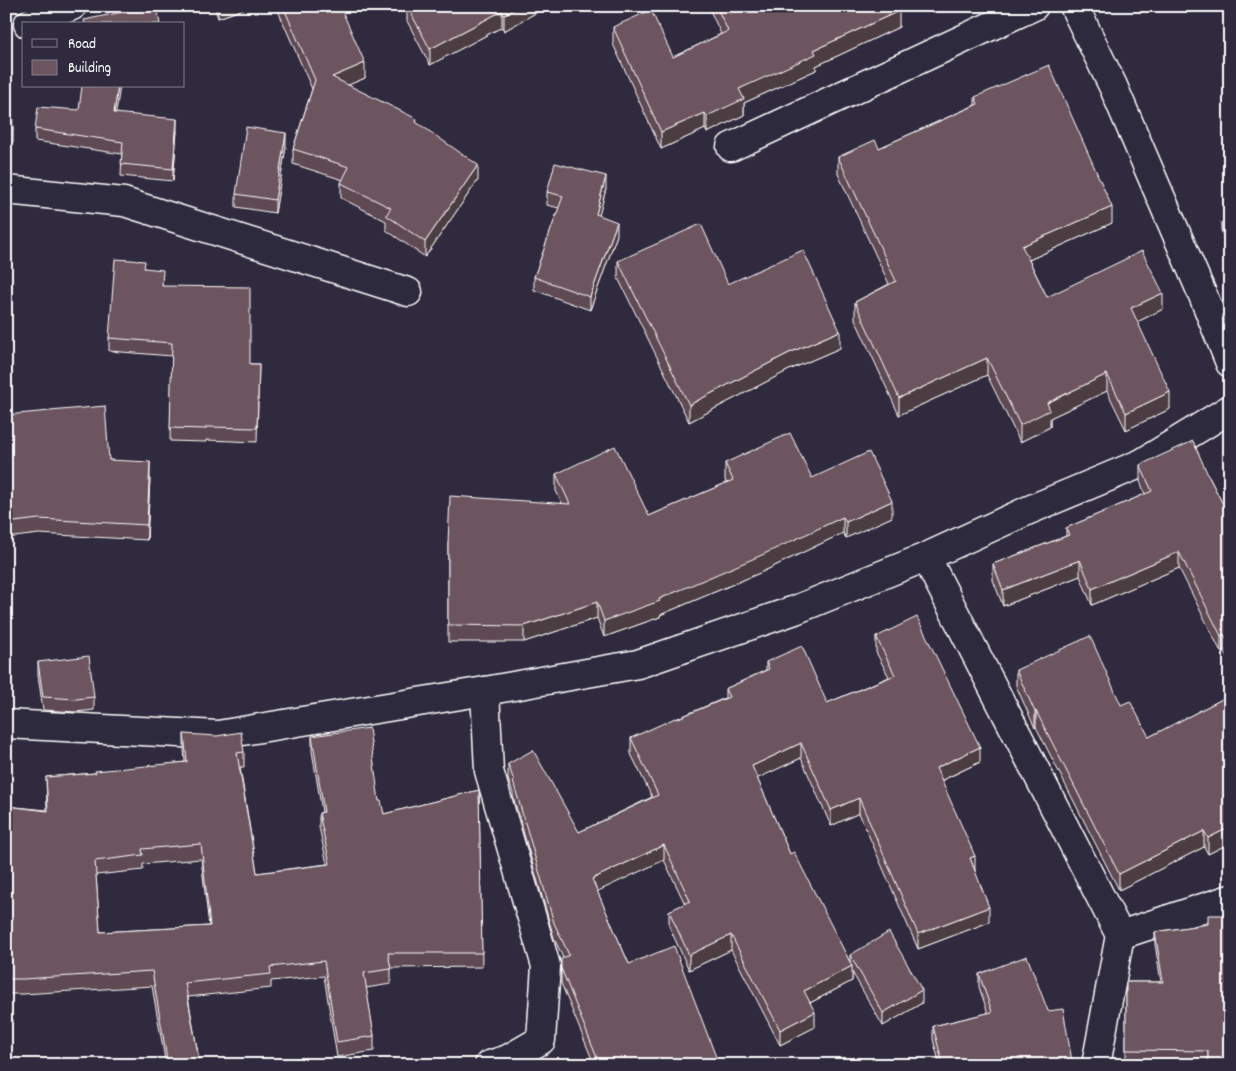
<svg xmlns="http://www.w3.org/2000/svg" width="1236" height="1071" viewBox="0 0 1236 1071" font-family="Dekko,sans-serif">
	<rect width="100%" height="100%" fill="#2f2a3d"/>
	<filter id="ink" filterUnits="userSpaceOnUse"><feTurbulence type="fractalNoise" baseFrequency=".02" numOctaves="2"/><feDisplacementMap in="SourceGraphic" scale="10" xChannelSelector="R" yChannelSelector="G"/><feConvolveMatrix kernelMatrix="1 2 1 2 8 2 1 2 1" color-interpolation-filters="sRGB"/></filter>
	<g filter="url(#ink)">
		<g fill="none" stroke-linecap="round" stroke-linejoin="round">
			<defs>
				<g id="minor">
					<path d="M 1074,6 L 1113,86 L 1204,298 L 1230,363"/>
					<path d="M 28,24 L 72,6"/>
					<path d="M 731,147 L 1034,6"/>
					<path d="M 6,190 L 124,202 L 408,292"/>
					<path d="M 926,557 L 1120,935 L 1096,1065"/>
					<path d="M 485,691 L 489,771 L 546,966 L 541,1040 L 508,1059 L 489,1065"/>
					<path d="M 6,724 L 218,735 L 485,691 L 638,664 L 795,610 L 926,557 L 1029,510 L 1142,463 L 1230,409"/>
					<path d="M 1120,935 L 1230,899"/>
				</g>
			</defs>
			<use href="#minor" stroke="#fff" stroke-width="31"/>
			<use href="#minor" stroke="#2f2a3d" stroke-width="28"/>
		</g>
		<g fill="#5e4952" stroke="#fff" fill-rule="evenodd">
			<path d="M 214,6 L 252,6 L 218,18 Z"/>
			<path d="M 276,6 L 340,6 L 365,78 L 348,85 L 417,123 L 478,180 L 425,257 L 386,230 L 386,221 L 341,198 L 341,183 L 343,180 L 293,164 L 293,149 L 312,89 Z"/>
			<path d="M 407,6 L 539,6 L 539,11 L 504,31 L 502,27 L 430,65 L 407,21 Z"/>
			<path d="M 708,6 L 897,6 L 899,27 L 816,66 L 816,70 L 744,103 L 744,115 L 707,133 L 705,129 L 661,149 L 613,44 L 613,27 L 673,57 L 721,34 Z"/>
			<path d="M 6,72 L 13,129 L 13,142 L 6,142 Z"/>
			<path d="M 975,97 L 1112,223 L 1029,260 L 1047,297 L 1163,309 L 1137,322 L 1170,409 L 1126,430 L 1107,391 L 1050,418 L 1050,427 L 1020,442 L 987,375 L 899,415 L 855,319 L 855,302 L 889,284 L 838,174 L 838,157 L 879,148 L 975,105 Z"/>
			<path d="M 116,113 L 177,131 L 173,181 L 121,176 L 122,154 L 35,141 L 35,129 Z"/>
			<path d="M 286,146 L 275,213 L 236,207 L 236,194 Z"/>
			<path d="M 606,189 L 599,215 L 617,235 L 590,310 L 534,290 L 534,277 L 559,208 L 547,205 L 547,192 Z"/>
			<path d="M 1230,218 L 1230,254 L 1227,254 L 1221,229 L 1221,223 Z"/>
			<path d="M 618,261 L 728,284 L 840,348 L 789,370 L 689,422 L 618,278 Z"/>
			<path d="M 145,268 L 163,286 L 250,364 L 259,364 L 257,442 L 206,440 L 206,442 L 170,441 L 172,356 L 109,351 L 109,338 Z"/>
			<path d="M 6,415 L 150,477 L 147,540 L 39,534 L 6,538 Z"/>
			<path d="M 725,463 L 812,478 L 892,517 L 846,538 L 843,533 L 762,572 L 660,615 L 660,617 L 604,637 L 597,618 L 524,642 L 448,642 L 448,543 L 562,503 L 556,491 L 556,474 L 649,516 L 726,483 L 725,480 Z"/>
			<path d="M 1140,465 L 1208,475 L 1230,518 L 1230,661 L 1224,650 L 1221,652 L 1179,568 L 1092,605 L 1080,576 L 1003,606 L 993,580 L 993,564 L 1066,536 L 1066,528 L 1145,494 L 1140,481 Z"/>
			<path d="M 876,637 L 980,762 L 941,781 L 975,871 L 989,922 L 918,949 L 859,813 L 831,826 L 801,758 L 757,778 L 790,854 L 850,962 L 850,955 L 922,1003 L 883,1026 L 852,972 L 852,981 L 810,1003 L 815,1027 L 780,1045 L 731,950 L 689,970 L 669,926 L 669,911 L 685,904 L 664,860 L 597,891 L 629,964 L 719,1065 L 594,1064 L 561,983 L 561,968 L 563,958 L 554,938 L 513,796 L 513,793 L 508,779 L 508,764 L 579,832 L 652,797 L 631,754 L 631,738 L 725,698 L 725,689 L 766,670 L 766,662 L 827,703 L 889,677 L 876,652 Z"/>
			<path d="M 38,662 L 94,697 L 94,710 L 76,712 L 43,710 L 38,675 Z"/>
			<path d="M 1016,670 L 1121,705 L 1149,737 L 1230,695 L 1230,843 L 1208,854 L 1204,847 L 1119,890 L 1036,727 L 1035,728 L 1016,686 Z"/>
			<path d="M 184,734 L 244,752 L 244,767 L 240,767 L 257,873 L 327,864 L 319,827 L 319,813 L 322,812 L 312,751 L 312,736 L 379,801 L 384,814 L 479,790 L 482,967 L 391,968 L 391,984 L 366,988 L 374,1036 L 374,1051 L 337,1057 L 324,976 L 271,981 L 271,988 L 188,997 L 200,1065 L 166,1065 L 152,986 L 23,994 L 6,994 L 6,806 L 47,810 L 46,777 L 95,773 L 185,762 L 184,749 ZM 201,859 L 209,926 L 100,932 L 96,875 L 143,870 L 143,864 Z"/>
			<path d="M 1208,924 L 1208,1063 L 1126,1062 L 1126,982 L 1161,982 L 1155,944 L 1155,932 Z"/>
			<path d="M 979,974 L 1048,1011 L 1072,1061 L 1072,1065 L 940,1065 L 933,1039 L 933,1026 L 988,1013 L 979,987 Z"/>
		</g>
		<g fill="#4c3c42" stroke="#fff">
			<path d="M 218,6 L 252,6 L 218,18 Z"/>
			<path d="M 519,6 L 539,6 L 539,11 L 504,31 L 504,15 Z"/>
			<path d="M 502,11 L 502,27 L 430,65 L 430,49 Z"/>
			<path d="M 899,11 L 899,27 L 816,66 L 816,70 L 744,103 L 744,115 L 707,133 L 707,116 L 739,89 L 814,50 Z"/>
			<path d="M 365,63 L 365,78 L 332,92 L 332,77 Z"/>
			<path d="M 118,86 L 120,86 L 114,126 L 114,113 Z"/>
			<path d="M 705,113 L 705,129 L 661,149 L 661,132 Z"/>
			<path d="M 177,119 L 177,131 L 173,181 L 173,169 Z"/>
			<path d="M 286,133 L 286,146 L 275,213 L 275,200 Z"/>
			<path d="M 478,165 L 478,180 L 425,257 L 425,242 Z"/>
			<path d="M 606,176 L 606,189 L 596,227 L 596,214 Z"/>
			<path d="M 1112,207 L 1112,223 L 1022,263 L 1022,246 Z"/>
			<path d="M 617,222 L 617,235 L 590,310 L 590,297 Z"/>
			<path d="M 1230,247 L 1230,254 L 1227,254 L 1227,248 Z"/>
			<path d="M 1163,293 L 1163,309 L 1131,325 L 1131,308 Z"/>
			<path d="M 840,331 L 840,348 L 789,370 L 689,422 L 689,405 L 789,353 Z"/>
			<path d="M 987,358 L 987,375 L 899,415 L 899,398 Z"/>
			<path d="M 1107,374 L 1107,391 L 1050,418 L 1050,427 L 1020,442 L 1020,425 L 1047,403 Z"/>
			<path d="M 1170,392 L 1170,409 L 1126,430 L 1126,413 Z"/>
			<path d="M 150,462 L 150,477 L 147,540 L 147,525 Z"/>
			<path d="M 892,501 L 892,517 L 846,538 L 846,522 Z"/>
			<path d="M 843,517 L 843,533 L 762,572 L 660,615 L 660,617 L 604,637 L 604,621 L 659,599 Z"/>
			<path d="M 1179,552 L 1179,568 L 1092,605 L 1092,589 Z"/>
			<path d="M 1080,560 L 1080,576 L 1003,606 L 1003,590 Z"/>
			<path d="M 597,602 L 597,618 L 524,642 L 524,626 Z"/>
			<path d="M 1224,634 L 1224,650 L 1221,652 L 1221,636 Z"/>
			<path d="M 1036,711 L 1036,727 L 1035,728 L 1035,712 Z"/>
			<path d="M 801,743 L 801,758 L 752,781 L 752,766 Z"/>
			<path d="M 980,747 L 980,762 L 936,783 L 936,768 Z"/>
			<path d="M 859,798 L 859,813 L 831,826 L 831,810 Z"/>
			<path d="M 1230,827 L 1230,843 L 1208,854 L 1208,838 Z"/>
			<path d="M 1204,831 L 1204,847 L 1119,890 L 1119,874 Z"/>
			<path d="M 664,845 L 664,860 L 592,894 L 592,879 Z"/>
			<path d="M 975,856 L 975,871 L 970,858 Z"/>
			<path d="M 989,907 L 989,922 L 918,949 L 918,934 Z"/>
			<path d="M 731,935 L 731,950 L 689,970 L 689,955 Z"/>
			<path d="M 852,966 L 852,981 L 804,1006 L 804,991 Z"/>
			<path d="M 922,990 L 922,1003 L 883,1026 L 883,1013 Z"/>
			<path d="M 815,1012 L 815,1027 L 780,1045 L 780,1030 Z"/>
		</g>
		<g fill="#6d555f" stroke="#fff" fill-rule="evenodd">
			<path d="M 151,6 L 157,6 L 160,24 L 85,24 L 84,20 Z"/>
			<path d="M 283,6 L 340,6 L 365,63 L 332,77 L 417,119 L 416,122 L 478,165 L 425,242 L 386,215 L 391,208 L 341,183 L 349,167 L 293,149 L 315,80 Z"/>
			<path d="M 407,6 L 519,6 L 504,15 L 502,11 L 430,49 Z"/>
			<path d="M 716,6 L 897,6 L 899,11 L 814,50 L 816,54 L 739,89 L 744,99 L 707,116 L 705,113 L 661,132 L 613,27 L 651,10 L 673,57 L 728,31 Z"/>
			<path d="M 1049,65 L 1112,207 L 1022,246 L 1047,297 L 1142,251 L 1163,293 L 1131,308 L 1170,392 L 1126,413 L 1107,374 L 1047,403 L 1050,410 L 1020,425 L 987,358 L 899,398 L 855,302 L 896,281 L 838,157 L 875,140 L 879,148 L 978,104 L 975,97 Z"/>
			<path d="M 6,72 L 11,72 L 13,129 L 6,129 Z"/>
			<path d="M 82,86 L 118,86 L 114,113 L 177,119 L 173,169 L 121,164 L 123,142 L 35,129 L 38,107 L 79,110 Z"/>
			<path d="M 246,127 L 286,133 L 275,200 L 236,194 Z"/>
			<path d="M 555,163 L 606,176 L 596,214 L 617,222 L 590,297 L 534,277 L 563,196 L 547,192 Z"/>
			<path d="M 1230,218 L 1230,247 L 1227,248 L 1221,223 Z"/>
			<path d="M 701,224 L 728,284 L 803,250 L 840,331 L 789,353 L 689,405 L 618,261 Z"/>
			<path d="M 115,259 L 145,261 L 144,268 L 163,270 L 162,286 L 250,287 L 250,364 L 259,364 L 257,428 L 206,427 L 206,429 L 170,428 L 172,343 L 109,338 Z"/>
			<path d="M 105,406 L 109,460 L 150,462 L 147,525 L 39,519 L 6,523 L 6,415 Z"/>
			<path d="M 790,433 L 812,478 L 869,452 L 892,501 L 846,522 L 843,517 L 762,555 L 659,599 L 660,601 L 604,621 L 597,602 L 524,626 L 448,625 L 448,543 L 450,496 L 570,504 L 556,474 L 615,446 L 649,516 L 733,480 L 725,463 Z"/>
			<path d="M 1193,441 L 1208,475 L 1230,518 L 1230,645 L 1224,634 L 1221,636 L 1179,552 L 1092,589 L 1080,560 L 1003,590 L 993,564 L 1069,535 L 1066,528 L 1152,491 L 1140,465 Z"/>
			<path d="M 917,617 L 980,747 L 936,768 L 975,856 L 970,858 L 989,907 L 918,934 L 859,798 L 831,810 L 801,743 L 752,766 L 790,854 L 794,852 L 852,966 L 804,991 L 815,1012 L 780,1030 L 731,935 L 689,955 L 669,911 L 690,901 L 664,845 L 592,879 L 629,964 L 674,946 L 719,1065 L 586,1065 L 599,1063 L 561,968 L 561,959 L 569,955 L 554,923 L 513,781 L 514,781 L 508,764 L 533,750 L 579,832 L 658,795 L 631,738 L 675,718 L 676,719 L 729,697 L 725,689 L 769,669 L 766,662 L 802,646 L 827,703 L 895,675 L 876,637 Z"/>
			<path d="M 1090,636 L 1121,705 L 1130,701 L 1149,737 L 1230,695 L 1230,740 L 1229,741 L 1230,743 L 1230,827 L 1208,838 L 1204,831 L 1119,874 L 1036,711 L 1035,712 L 1016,670 Z"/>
			<path d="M 89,656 L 94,697 L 76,699 L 43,697 L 38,662 Z"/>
			<path d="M 369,728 L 379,801 L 381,801 L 384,814 L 479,790 L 482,953 L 388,953 L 391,969 L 364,973 L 374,1036 L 337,1042 L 324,961 L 270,967 L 271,974 L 185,983 L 200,1065 L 168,1065 L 152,971 L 23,979 L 6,979 L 6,806 L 48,811 L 46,777 L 96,773 L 95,771 L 187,762 L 184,734 L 217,736 L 241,732 L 244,752 L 237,753 L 257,873 L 330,864 L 319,813 L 324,812 L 312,736 ZM 201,844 L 210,926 L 100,932 L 95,861 L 143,855 L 142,849 Z"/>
			<path d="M 1208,915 L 1230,915 L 1230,1065 L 1208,1065 L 1208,1051 L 1126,1050 L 1126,982 L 1163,982 L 1155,932 L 1208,924 Z"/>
			<path d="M 889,932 L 922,990 L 883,1013 L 850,955 Z"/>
			<path d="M 1027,956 L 1048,1011 L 1063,1009 L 1072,1061 L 1053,1065 L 943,1065 L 933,1026 L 992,1012 L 979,974 Z"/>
		</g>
	</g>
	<rect width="1236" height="1071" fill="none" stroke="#2f2a3d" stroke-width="25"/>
	<rect x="12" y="12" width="1211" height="1046" fill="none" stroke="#fff" stroke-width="2" filter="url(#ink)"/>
	<rect x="22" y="22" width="162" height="65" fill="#2f2a3d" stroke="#827f8b"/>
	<rect x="32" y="39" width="25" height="8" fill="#2f2a3d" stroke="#827f8b"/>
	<text x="68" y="48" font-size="15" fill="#ffffff">Road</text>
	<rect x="32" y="60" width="25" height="15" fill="#6d555f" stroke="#827f8b"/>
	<text x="68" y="72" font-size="15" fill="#ffffff">Building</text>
</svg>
